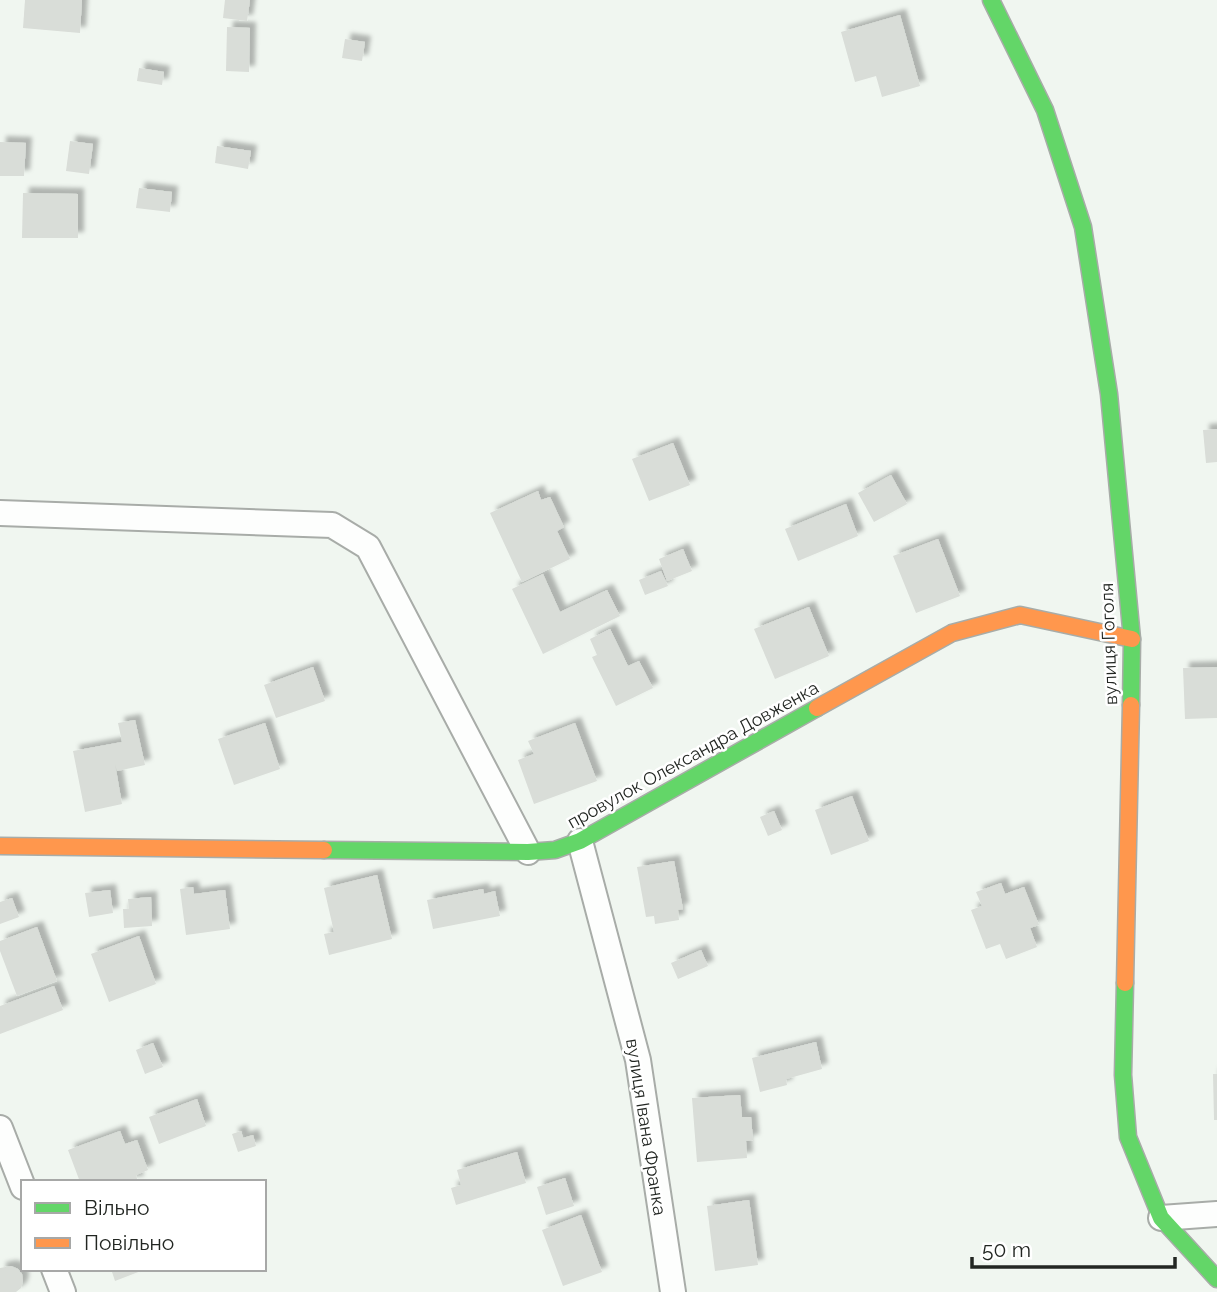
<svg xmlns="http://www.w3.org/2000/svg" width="1217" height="1292" viewBox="0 0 1217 1292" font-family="Raleway,sans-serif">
	<defs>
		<filter id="shadow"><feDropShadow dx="6" dy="-6" stdDeviation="2" flood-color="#0004"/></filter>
	</defs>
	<rect width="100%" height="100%" fill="#f0f6f0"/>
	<g fill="#d9ddd8" filter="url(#shadow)">
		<path d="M 25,0 L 82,0 L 80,33 L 23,28 Z"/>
		<path d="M 225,0 L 250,0 L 247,21 L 223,18 Z"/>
		<path d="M 900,15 L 920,86 L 882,97 L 876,76 L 855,82 L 841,32 Z"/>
		<path d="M 227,27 L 250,28 L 249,72 L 226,71 Z"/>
		<path d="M 345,39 L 365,42 L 362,61 L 342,58 Z"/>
		<path d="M 139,68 L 164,72 L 162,85 L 137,81 Z"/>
		<path d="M 70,141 L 93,144 L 89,174 L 66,171 Z"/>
		<path d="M 0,142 L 26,143 L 24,176 L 0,176 Z"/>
		<path d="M 217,146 L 251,151 L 248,169 L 215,163 Z"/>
		<path d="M 139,188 L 172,192 L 170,212 L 136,208 Z"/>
		<path d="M 23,193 L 78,194 L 78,238 L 22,238 Z"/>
		<path d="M 1217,429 L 1217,462 L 1206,463 L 1203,430 Z"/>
		<path d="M 673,443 L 690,485 L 649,501 L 632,459 Z"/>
		<path d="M 891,475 L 907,504 L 874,522 L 858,493 Z"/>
		<path d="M 538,491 L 541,500 L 550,497 L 564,527 L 557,531 L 570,559 L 522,582 L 490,513 Z"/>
		<path d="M 846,504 L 858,536 L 798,561 L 785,529 Z"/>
		<path d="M 938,539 L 960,596 L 916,613 L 893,556 Z"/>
		<path d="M 683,549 L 692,571 L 667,581 L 659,559 Z"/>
		<path d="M 661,571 L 668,586 L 645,595 L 639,580 Z"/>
		<path d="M 543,574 L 560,612 L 607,590 L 620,616 L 543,654 L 512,589 Z"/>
		<path d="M 809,607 L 829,656 L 775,679 L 754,629 Z"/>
		<path d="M 610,629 L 628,666 L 639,661 L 653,688 L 616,706 L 592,657 L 597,655 L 590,639 Z"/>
		<path d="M 313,667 L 325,701 L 276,718 L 264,685 Z"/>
		<path d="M 1217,667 L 1217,718 L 1185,719 L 1183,668 Z"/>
		<path d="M 135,720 L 145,765 L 117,771 L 115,764 L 122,804 L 85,812 L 73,751 L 122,742 L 118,723 Z"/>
		<path d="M 265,723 L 280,769 L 234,785 L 218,739 Z"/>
		<path d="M 575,723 L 597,781 L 534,804 L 518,760 L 534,754 L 528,741 Z"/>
		<path d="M 852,796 L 869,841 L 831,855 L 815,810 Z"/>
		<path d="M 774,811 L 782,830 L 768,836 L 760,817 Z"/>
		<path d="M 674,861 L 683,909 L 678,910 L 679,920 L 655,924 L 654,916 L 646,917 L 637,867 Z"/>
		<path d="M 377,875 L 392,939 L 329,955 L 324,934 L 334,932 L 324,888 Z"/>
		<path d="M 1001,883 L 1005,894 L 1024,887 L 1039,925 L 1030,928 L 1037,947 L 1006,959 L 1000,944 L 986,949 L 971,910 L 982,906 L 976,892 Z"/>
		<path d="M 193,887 L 194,894 L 225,890 L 230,929 L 186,935 L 180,889 Z"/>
		<path d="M 483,889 L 484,894 L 495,891 L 500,916 L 433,929 L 427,900 Z"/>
		<path d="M 110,890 L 113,913 L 89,917 L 85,893 Z"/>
		<path d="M 151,897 L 152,926 L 124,928 L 123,909 L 129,909 L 128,899 Z"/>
		<path d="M 12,898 L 19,917 L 0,924 L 0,902 Z"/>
		<path d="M 37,927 L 57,981 L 17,996 L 0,951 L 0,941 Z"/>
		<path d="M 139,936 L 156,984 L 109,1002 L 91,954 Z"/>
		<path d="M 701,950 L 708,966 L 678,979 L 671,963 Z"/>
		<path d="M 54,986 L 63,1010 L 0,1034 L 0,1006 Z"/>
		<path d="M 816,1042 L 822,1069 L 786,1079 L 787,1085 L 760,1092 L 752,1058 Z"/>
		<path d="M 153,1043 L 163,1067 L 145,1074 L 136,1050 Z"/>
		<path d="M 1213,1074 L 1217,1074 L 1217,1120 L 1214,1120 Z"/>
		<path d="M 740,1095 L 742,1117 L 751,1117 L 753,1140 L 746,1141 L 747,1158 L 697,1162 L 692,1098 Z"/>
		<path d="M 197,1099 L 206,1126 L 159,1144 L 149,1117 Z"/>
		<path d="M 120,1131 L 125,1144 L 137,1140 L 148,1170 L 136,1175 L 138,1182 L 80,1182 L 68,1150 Z"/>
		<path d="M 241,1131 L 243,1138 L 253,1135 L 256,1146 L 238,1152 L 232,1134 Z"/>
		<path d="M 517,1152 L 526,1183 L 456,1205 L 451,1188 L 461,1185 L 457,1170 Z"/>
		<path d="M 565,1178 L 574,1206 L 546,1215 L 537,1187 Z"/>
		<path d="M 749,1200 L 758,1265 L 715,1271 L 707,1206 Z"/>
		<path d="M 581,1215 L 602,1272 L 563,1286 L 542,1230 Z"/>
		<path d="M 11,1266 L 18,1269 L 22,1274 L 23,1281 L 21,1288 L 16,1292 L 0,1292 L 0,1268 Z"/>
		<path d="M 111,1269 L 146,1269 L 115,1281 Z"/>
	</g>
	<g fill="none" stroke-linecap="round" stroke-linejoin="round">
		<defs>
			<g id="street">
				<path d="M 0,513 L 332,525 L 368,547 L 528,852"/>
				<path d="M 580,841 L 638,1060 L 673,1292"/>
				<path d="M 0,1128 L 23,1187"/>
				<path d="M 1161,1218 L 1217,1214"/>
				<path d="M 54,1269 L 63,1292"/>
			</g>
			<g id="fast">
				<path d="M 991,0 L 1045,110 L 1083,227 L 1109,394 L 1132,639 L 1131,705"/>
				<path d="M 324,850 L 528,852 L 555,850 L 580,841 L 817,708"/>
				<path d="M 1125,983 L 1123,1075 L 1128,1137 L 1161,1218 L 1217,1279"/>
			</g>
			<g id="slow">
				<path d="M 817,708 L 952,633 L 1020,615 L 1132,639"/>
				<path d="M 0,846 L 324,850"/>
				<path d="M 1125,983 L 1131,705"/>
			</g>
		</defs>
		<use href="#street" stroke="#a8aca8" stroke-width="28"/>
		<use href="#fast" stroke="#a8aca8" stroke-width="19"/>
		<use href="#slow" stroke="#a8aca8" stroke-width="19"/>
		<use href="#street" stroke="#fdfefd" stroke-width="24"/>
		<use href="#fast" stroke="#63d668" stroke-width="16"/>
		<use href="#slow" stroke="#ff974d" stroke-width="16"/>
	</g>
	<g text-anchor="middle" stroke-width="5" stroke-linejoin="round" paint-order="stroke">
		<g font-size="18" fill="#222622" stroke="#fff">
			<text transform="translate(1109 644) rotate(-92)" y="6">вулиця Гоголя</text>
			<text transform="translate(693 755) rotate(-29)" y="6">провулок Олександра Довженка</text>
			<text transform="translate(646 1127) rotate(81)" y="6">вулиця Івана Франка</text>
		</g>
	</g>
	<rect x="21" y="1180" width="245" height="91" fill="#ffffff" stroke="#a7a8a7" stroke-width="2"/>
	<rect x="35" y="1203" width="35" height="10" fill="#63d668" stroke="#a7a8a7" stroke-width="2"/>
	<text x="84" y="1215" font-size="21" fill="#222622">Вільно</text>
	<rect x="35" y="1238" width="35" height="10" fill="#ff974d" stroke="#a7a8a7" stroke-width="2"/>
	<text x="84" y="1250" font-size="21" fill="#222622">Повільно</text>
	<path d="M972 1257v10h203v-10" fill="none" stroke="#222622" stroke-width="3.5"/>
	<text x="982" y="1257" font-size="21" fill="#222622" stroke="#ffffff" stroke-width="5" paint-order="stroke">50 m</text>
</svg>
